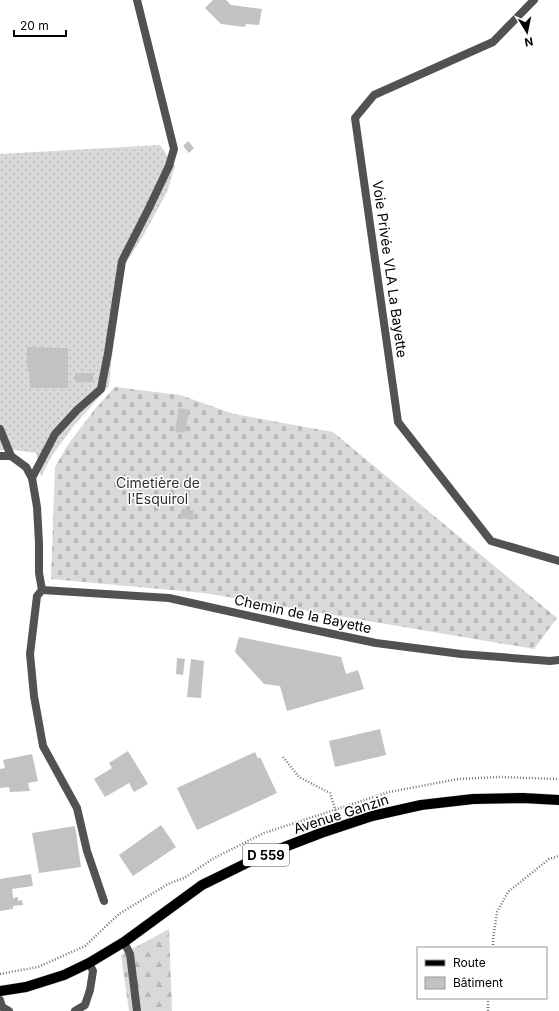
<svg xmlns="http://www.w3.org/2000/svg" width="559" height="1011" viewBox="0 0 559 1011" font-family="Inter,sans-serif">
	<defs>
		<pattern id="grass-dots" width="8" height="8" patternUnits="userSpaceOnUse"><rect width="8" height="8" fill="#d9d9d9"/><path d="M2 2h.1M6 6h.1" fill="none" stroke="#b8b8b8" stroke-width="1.8" stroke-linecap="round"/></pattern>
		<pattern id="forest-firs" width="22" height="20" patternUnits="userSpaceOnUse"><rect width="22" height="20" fill="#d9d9d9"/><path d="M5 1l3.5 6h-7zM16 11l3.5 6h-7z" fill="#b8b8b8"/></pattern>
		<pattern id="cemetery-stones" width="16" height="16" patternUnits="userSpaceOnUse"><rect width="16" height="16" fill="#d9d9d9"/><path d="M2 7V4a2 2 0 0 1 4 0v3zM10 15v-3a2 2 0 0 1 4 0v3z" fill="#b8b8b8"/></pattern>
	</defs>
	<rect width="100%" height="100%" fill="#fff"/>
	<path fill="url(#grass-dots)" d="M 160,145 L 175,166 L 167,192 L 143,236 L 124,266 L 111,364 L 109,386 L 72,428 L 51,457 L 41,477 L 36,453 L 14,450 L 0,450 L 0,154 Z"/>
	<path fill="url(#forest-firs)" d="M 169,929 L 172,1011 L 129,1011 L 121,955 Z"/>
	<path fill="url(#cemetery-stones)" d="M 115,387 L 180,395 L 234,414 L 333,432 L 557,618 L 534,649 L 204,593 L 51,579 L 55,467 L 67,446 L 82,426 L 95,409 Z"/>
	<g fill="#c2c2c2">
		<path d="M 213,0 L 226,0 L 231,5 L 262,9 L 259,25 L 246,24 L 245,27 L 221,24 L 205,8 Z"/>
		<path d="M 188,141 L 194,148 L 189,153 L 183,146 Z"/>
		<path d="M 27,347 L 68,348 L 68,388 L 30,388 L 29,372 L 28,372 L 28,367 L 27,367 Z"/>
		<rect x="75" y="373" width="18" height="9"/>
		<path d="M 179,408 L 189,410 L 185,433 L 175,431 Z"/>
		<path d="M 182,508 L 194,511 L 193,520 L 180,518 Z"/>
		<path d="M 239,637 L 341,657 L 346,674 L 358,670 L 364,689 L 287,711 L 280,686 L 264,684 L 235,652 Z"/>
		<path d="M 177,658 L 185,659 L 183,675 L 176,674 Z"/>
		<path d="M 191,659 L 204,661 L 201,698 L 187,697 Z"/>
		<path d="M 380,729 L 386,755 L 335,767 L 329,741 Z"/>
		<path d="M 128,751 L 148,784 L 134,792 L 129,783 L 105,797 L 94,779 L 112,768 L 109,763 Z"/>
		<path d="M 255,752 L 258,759 L 260,757 L 277,793 L 197,830 L 177,788 Z"/>
		<path d="M 32,754 L 38,781 L 28,783 L 30,791 L 10,792 L 9,787 L 0,788 L 0,769 L 5,768 L 3,760 Z"/>
		<path d="M 161,825 L 176,847 L 133,876 L 119,855 Z"/>
		<path d="M 75,826 L 81,867 L 39,873 L 32,833 Z"/>
		<path d="M 31,874 L 33,886 L 12,889 L 13,898 L 18,897 L 18,901 L 22,900 L 23,905 L 13,906 L 13,909 L 0,911 L 0,879 Z"/>
	</g>
	<g fill="none" stroke-linecap="round" stroke-linejoin="round">
		<defs>
			<path id="primary" d="M 0,991 L 26,987 L 64,975 L 89,963 L 124,942 L 202,885 L 261,856 L 321,833 L 372,816 L 421,805 L 473,799 L 523,798 L 559,800"/>
		</defs>
		<use href="#primary" stroke="#dbdbdb" stroke-width="11"/>
		<g stroke="#747474" stroke-width="2.5" stroke-dasharray="1 2" stroke-linecap="butt">
			<path d="M 283,757 L 299,777 L 330,793 L 337,815"/>
			<path d="M 493,948 L 493,940 L 497,912 L 508,892 L 549,859 L 559,856"/>
			<path d="M 0,974 L 38,967 L 85,946 L 119,914 L 168,884 L 184,878 L 214,858 L 264,833 L 389,792 L 458,779 L 500,777 L 559,779"/>
			<path d="M 488,998 L 488,1011"/>
		</g>
		<g stroke="#525252" stroke-width="8">
			<path d="M 534,0 L 493,42 L 374,95 L 355,118 L 398,422 L 491,541 L 559,561"/>
			<path d="M 0,429 L 11,456"/>
			<path d="M 0,1000 L 2,1007 L 9,1011"/>
			<path d="M 75,1011 L 85,1005 L 90,990 L 93,971 L 89,963"/>
		</g>
		<g stroke="#525252" stroke-width="8">
			<path d="M 0,456 L 11,456 L 26,467 L 32,478 L 37,507 L 39,543 L 39,573 L 42,590 L 37,596 L 30,654 L 34,696 L 43,746 L 77,808 L 87,851 L 104,901"/>
			<path d="M 32,478 L 55,434 L 77,410 L 101,389 L 108,353 L 122,261 L 148,210 L 169,166 L 174,149 L 137,0"/>
			<path d="M 42,590 L 169,598 L 295,626 L 376,643 L 461,654 L 550,661 L 559,660"/>
			<path d="M 124,942 L 130,954 L 137,1011"/>
		</g>
		<use href="#primary" stroke="#000" stroke-width="10"/>
	</g>
	<g text-anchor="middle" stroke-width="3" stroke-linejoin="round" paint-order="stroke">
		<rect fill="#fff" stroke="#4c4c4c" stroke-width="1" x="243" y="844" width="46" height="22" rx="3"/>
		<g font-size="13" font-weight="bold" fill="#000">
			<text x="266" y="860">D 559</text>
		</g>
		<g font-size="14" fill="#000" stroke="#fff">
			<text transform="translate(390 269) rotate(82)" y="5">Voie Privée VLA La Bayette</text>
			<text transform="translate(303 614) rotate(12)" y="5">Chemin de la Bayette</text>
			<text transform="translate(341 814) rotate(-18)" y="5">Avenue Ganzin</text>
		</g>
		<g font-size="14" fill="#303030" stroke="#fff">
			<text x="158" y="488">Cimetière de<tspan x="158" dy="16">l'Esquirol</tspan></text>
		</g>
	</g>
	<rect x="417" y="947" width="130" height="52" fill="#ffffff" stroke="#999999"/>
	<rect x="425" y="960" width="20" height="6" fill="#000000" stroke="#999999"/>
	<text x="453" y="967" font-size="12" fill="#000000">Route</text>
	<rect x="425" y="977" width="20" height="12" fill="#c2c2c2" stroke="#999999"/>
	<text x="453" y="987" font-size="12" fill="#000000">Bâtiment</text>
	<g transform="translate(527 32) rotate(170)" stroke="#ffffff" stroke-width="3" paint-order="stroke">
	<path d="M0-3L7 15L0 10L-7 15Z" fill="#000000"/>
	<text y="-6" font-size="11" font-weight="bold" text-anchor="middle" fill="#000000">N</text>
	</g>
	<path d="M14 30v6h52v-6" fill="none" stroke="#000000" stroke-width="2"/>
	<text x="20" y="30" font-size="12" fill="#000000" stroke="#ffffff" stroke-width="3" paint-order="stroke">20 m</text>
</svg>
